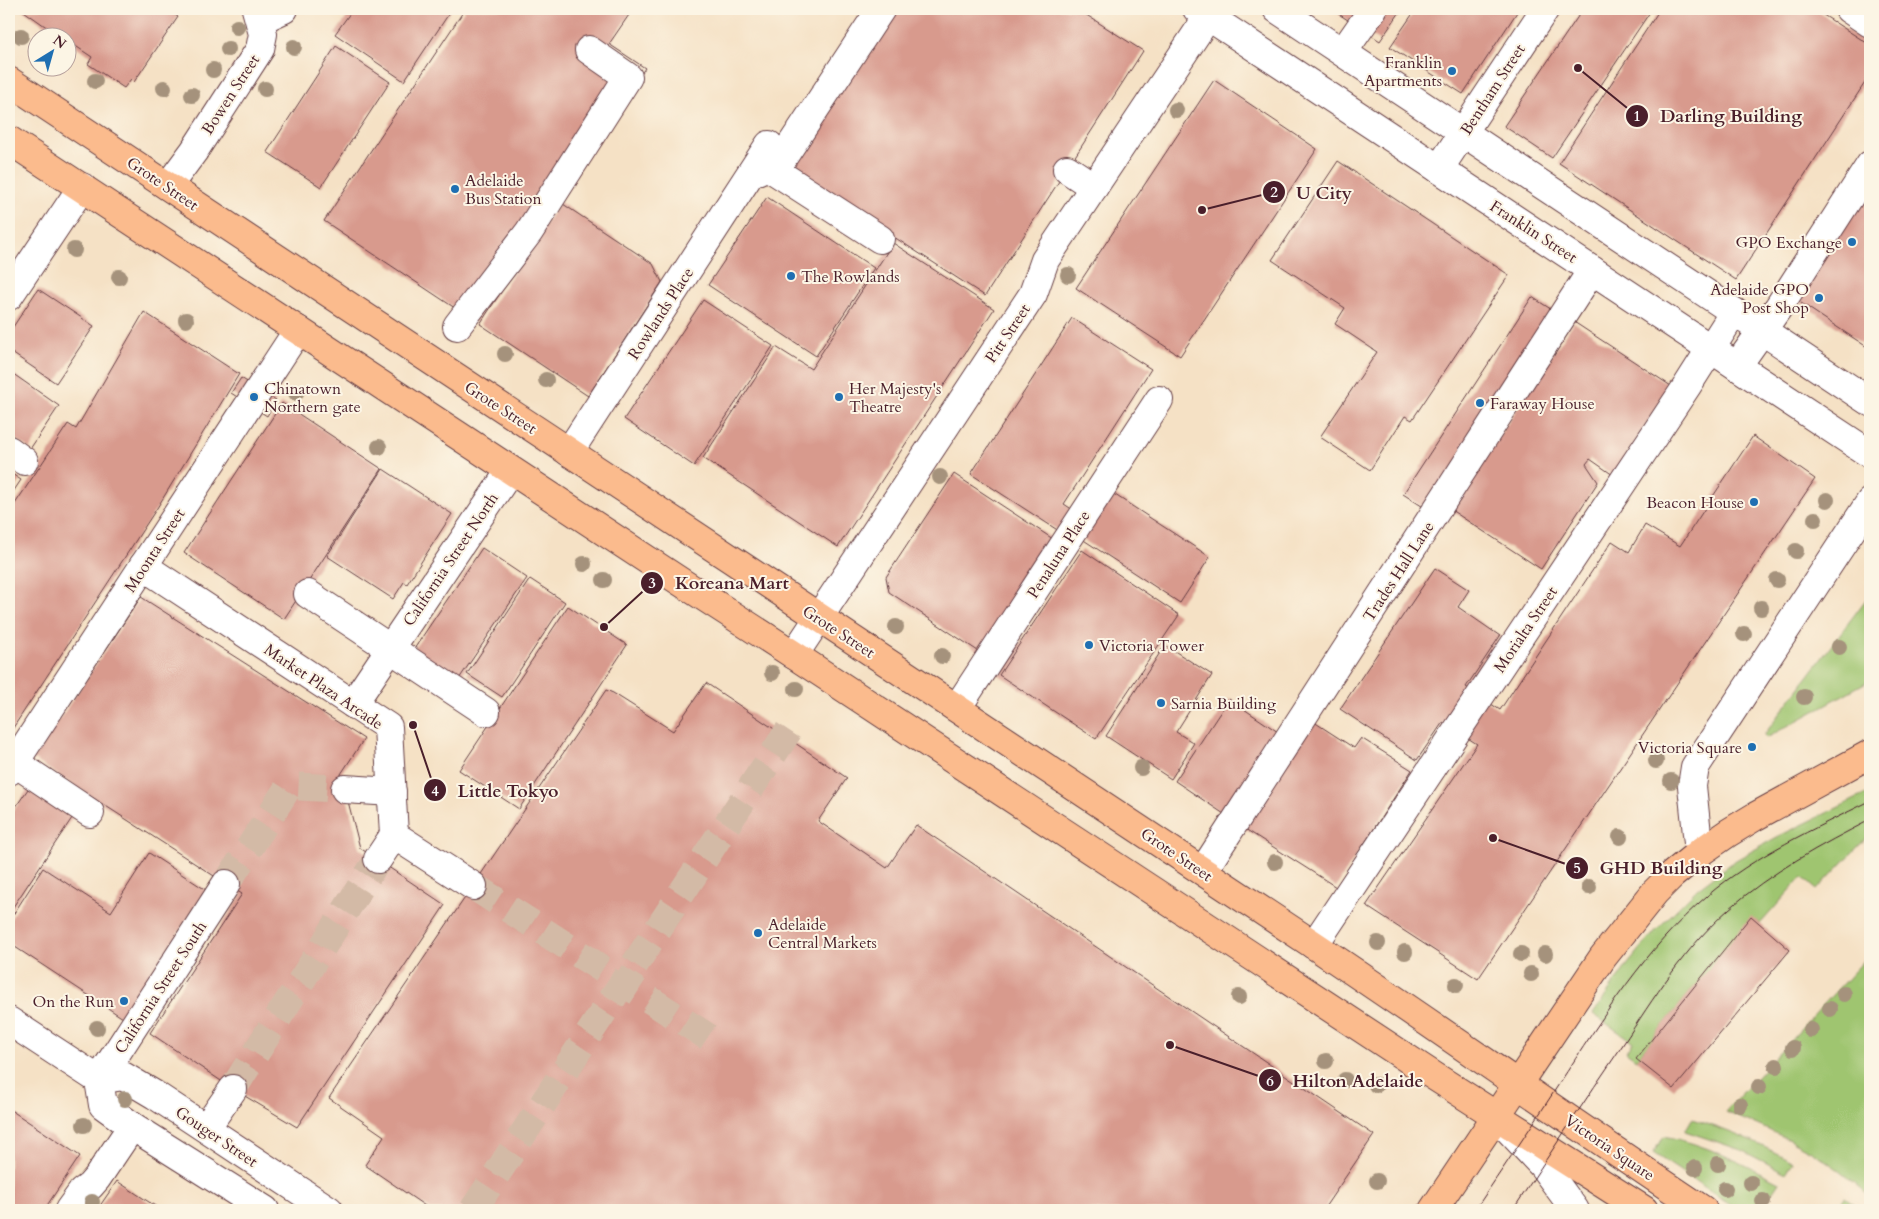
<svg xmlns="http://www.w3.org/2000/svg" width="1879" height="1219" viewBox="0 0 1879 1219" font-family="Cardo,serif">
	<rect width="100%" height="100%" fill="#fcf5e5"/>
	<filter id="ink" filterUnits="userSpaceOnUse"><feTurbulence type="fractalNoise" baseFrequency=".02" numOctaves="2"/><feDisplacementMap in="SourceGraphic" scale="10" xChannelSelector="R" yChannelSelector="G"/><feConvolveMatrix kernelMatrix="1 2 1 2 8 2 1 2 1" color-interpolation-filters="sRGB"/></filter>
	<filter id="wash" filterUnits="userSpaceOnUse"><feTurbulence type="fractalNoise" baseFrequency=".0096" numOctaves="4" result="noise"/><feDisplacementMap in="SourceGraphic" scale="20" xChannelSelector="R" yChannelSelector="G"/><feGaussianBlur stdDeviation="1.12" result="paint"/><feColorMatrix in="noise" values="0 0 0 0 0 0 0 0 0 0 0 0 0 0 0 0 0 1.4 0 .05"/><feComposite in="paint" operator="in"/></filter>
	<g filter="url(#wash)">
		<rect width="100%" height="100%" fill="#f5e1c5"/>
		<g fill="#9fc570" stroke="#74724e">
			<path d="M 1870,594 L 1870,680 L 1766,738 L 1764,735 Z"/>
			<path d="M 1870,792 L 1870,830 L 1867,832 L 1869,835 L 1817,890 L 1802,877 L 1760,924 L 1751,917 L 1636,1059 L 1626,1052 L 1633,1042 L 1593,1014 L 1628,964 L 1658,928 L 1697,889 L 1736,860 L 1777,837 Z"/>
			<path d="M 1870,954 L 1870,1196 C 1852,1180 1832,1164 1811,1151 C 1783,1136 1754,1123 1725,1112 Z"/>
			<path d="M 1692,1119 C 1727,1130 1761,1144 1793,1162 L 1786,1173 L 1741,1150 L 1685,1131 Z"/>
			<path d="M 1664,1136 C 1705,1144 1742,1163 1779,1182 L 1760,1210 L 1739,1210 L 1653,1153 Z"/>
			<path d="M 1845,1197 L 1861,1209 L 1863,1210 L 1842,1210 L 1837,1207 Z"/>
		</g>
		<g id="blocks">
			<g fill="#d89a8d">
				<path d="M 21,9 L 177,9 L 174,14 L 178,17 L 134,82 L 131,79 L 124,88 L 88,64 L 92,57 L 68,41 L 68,38 L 62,38 Z"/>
				<path d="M 353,9 L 452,9 L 404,81 L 335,34 Z"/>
				<path d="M 465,9 L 633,9 L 609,44 L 645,68 L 476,322 L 324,221 Z"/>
				<path d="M 889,9 L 1077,9 L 1143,51 L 985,296 L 786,167 Z"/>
				<path d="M 1331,9 L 1402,9 L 1380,41 Z"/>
				<path d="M 1416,9 L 1519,9 L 1463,94 L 1390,47 Z"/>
				<path d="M 1583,9 L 1652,9 L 1552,158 L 1504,126 Z"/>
				<path d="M 1660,9 L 1814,9 L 1870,45 L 1870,75 L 1736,280 L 1559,163 Z"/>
				<path d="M 336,46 L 390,82 L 321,187 L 267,152 Z"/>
				<path d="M 1214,80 L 1317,149 L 1180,356 L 1076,288 Z"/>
				<path d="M 1338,161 L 1509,275 L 1412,420 L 1405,416 L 1370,470 L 1320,437 L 1377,352 L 1335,324 L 1345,308 L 1272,260 Z"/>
				<path d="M 1870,186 L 1870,349 L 1795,299 Z"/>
				<path d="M 767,197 L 874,268 L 816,356 L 708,285 Z"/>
				<path d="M 560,202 L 653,264 L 662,282 L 588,396 L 480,324 Z"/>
				<path d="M 893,243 L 994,309 L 838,547 L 703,458 L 776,347 L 811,369 Z"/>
				<path d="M 38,289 L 94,326 L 56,383 L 9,351 L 9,333 Z"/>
				<path d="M 1532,297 L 1557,313 L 1428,510 L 1403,494 Z"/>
				<path d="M 703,300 L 773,346 L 694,466 L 624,419 Z"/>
				<path d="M 144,312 L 239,374 L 157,508 L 9,734 L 9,513 L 68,424 L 76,429 Z"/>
				<path d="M 1072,318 L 1151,369 L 1064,504 L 1076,512 L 1062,533 L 971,474 Z"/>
				<path d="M 1574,322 L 1671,386 L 1613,475 L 1590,459 L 1586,464 L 1598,482 L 1541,569 L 1451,510 Z"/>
				<path d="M 9,371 L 59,406 L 30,449 L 9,435 Z"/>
				<path d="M 241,378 L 276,400 L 267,416 L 231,393 Z"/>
				<path d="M 282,403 L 382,469 L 284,619 L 184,553 Z"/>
				<path d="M 1753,436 L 1815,479 L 1478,979 L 1366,906 L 1477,744 L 1443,722 L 1417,760 L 1340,709 L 1435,568 L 1469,590 L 1458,607 L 1500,636 L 1466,687 L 1500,710 L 1612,541 L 1629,552 L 1645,525 L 1680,546 Z"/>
				<path d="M 383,469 L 452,514 L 407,584 L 404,582 L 393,599 L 327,556 Z"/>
				<path d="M 9,472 L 21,480 L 9,498 Z"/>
				<path d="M 954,474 L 1056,541 L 981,653 L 889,592 L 886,577 Z"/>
				<path d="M 1109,491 L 1210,557 L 1180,603 L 1079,537 Z"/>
				<path d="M 482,548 L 527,578 L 457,682 L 412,652 Z"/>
				<path d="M 1082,550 L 1179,615 L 1096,739 L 999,675 Z"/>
				<path d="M 530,579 L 565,602 L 502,697 L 467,674 Z"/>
				<path d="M 141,597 L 364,739 L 341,774 L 360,848 L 445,905 L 297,1127 L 233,1089 L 150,1033 L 242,894 L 33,759 Z"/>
				<path d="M 568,606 L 627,645 L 519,809 L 459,770 Z"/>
				<path d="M 1165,645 L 1212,675 L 1176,732 L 1194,743 L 1171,779 L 1106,736 Z"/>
				<path d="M 706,683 L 847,778 L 818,821 L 887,868 L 916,825 L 1374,1135 L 1323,1210 L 431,1210 L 365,1165 L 384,1136 L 329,1098 L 606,690 L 613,693 L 673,731 Z"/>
				<path d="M 1229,699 L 1281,734 L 1227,816 L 1175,781 Z"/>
				<path d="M 1311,720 L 1354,748 L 1361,738 L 1412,770 L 1336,887 L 1242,827 Z"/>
				<path d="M 30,786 L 74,815 L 9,913 L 9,817 Z"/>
				<path d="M 149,853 L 206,890 L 123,1018 L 9,943 L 9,921 L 43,868 L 111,912 Z"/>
				<path d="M 1751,916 L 1790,950 L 1674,1089 L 1636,1059 Z"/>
				<path d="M 9,1109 L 80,1156 L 44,1210 L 9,1210 Z"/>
				<path d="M 117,1181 L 152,1204 L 162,1210 L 97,1210 Z"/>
			</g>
		</g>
	</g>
	<g filter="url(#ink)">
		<use href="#blocks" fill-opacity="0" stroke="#643c42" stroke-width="1"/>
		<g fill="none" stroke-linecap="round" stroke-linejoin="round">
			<g stroke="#d3baa6" stroke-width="28" stroke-dasharray="28 14" stroke-linecap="butt">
				<path d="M 226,884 L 289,786 L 345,789"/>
				<path d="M 473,886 L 708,1037"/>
				<path d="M 233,1089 L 378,859"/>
				<path d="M 473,1210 L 791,727"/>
			</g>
			<defs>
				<g id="minor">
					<path d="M 1197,9 L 1870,454"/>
					<path d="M 1277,9 L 1870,402"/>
					<path d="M 1849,9 L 1870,23"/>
					<path d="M 260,20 L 284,9"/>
					<path d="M 1343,52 L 1373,9"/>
					<path d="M 767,166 L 880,239"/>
					<path d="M 1067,169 L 1094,187"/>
					<path d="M 1439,169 L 1545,9"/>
					<path d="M 757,171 L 782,159 L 881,9"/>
					<path d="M 168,186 L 194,151 L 260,49 L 263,34 L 256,9"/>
					<path d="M 9,296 L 82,187"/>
					<path d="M 457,326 L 529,232 L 628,77 L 589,50"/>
					<path d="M 1737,366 L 1778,308 L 1870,165"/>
					<path d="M 9,450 L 24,461"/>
					<path d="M 569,452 L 769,145"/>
					<path d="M 143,566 L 388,727 L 394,835 L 473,886"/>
					<path d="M 308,594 L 486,712"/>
					<path d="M 794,655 L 1033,294 L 1045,260 L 1213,9"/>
					<path d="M 353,704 L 510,471"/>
					<path d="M 957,708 L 1159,400"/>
					<path d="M 14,762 L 90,813"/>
					<path d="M 9,771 L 298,330"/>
					<path d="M 345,789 L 392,792"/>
					<path d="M 1699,853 L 1692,786 L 1695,767 L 1870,502"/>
					<path d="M 378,859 L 394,835"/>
					<path d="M 1203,871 L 1592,270"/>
					<path d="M 1314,945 L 1687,386 L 1734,312"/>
					<path d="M 9,1021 L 99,1080 L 123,1076 L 155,1095 L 329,1210"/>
					<path d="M 99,1080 L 226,884"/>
					<path d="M 99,1080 L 103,1105 L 132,1126 L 265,1210"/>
					<path d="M 206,1128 L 233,1089"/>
					<path d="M 1508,1129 L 1542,1165 L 1575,1210"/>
					<path d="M 69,1210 L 82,1192 L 90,1186 L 97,1178 L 132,1126"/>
				</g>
				<g id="major">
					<path d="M 9,81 L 1314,945 C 1444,1032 1572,1123 1703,1210"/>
					<path d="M 9,140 L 681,582 L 794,655 L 1434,1076 L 1644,1210"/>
					<path d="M 1433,1210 L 1603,957 L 1655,892 L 1672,875 L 1699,853 L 1728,833 L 1756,816 L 1870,754"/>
				</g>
			</defs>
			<use href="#minor" stroke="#643c42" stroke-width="30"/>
			<use href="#major" stroke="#643c42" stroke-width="30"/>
			<use href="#minor" stroke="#fff" stroke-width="28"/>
			<use href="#major" stroke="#fbbb8d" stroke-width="28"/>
			<g stroke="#4a1f2b" stroke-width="1">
				<path d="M 1475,1210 C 1503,1168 1532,1126 1559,1084 C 1603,1017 1645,949 1707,896 C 1755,855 1814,829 1870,801"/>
				<path d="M 1513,1210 C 1549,1155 1585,1100 1622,1046 C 1654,997 1685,948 1729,909 C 1771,872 1821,845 1870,820"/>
			</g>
		</g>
		<g fill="#a5927c">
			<circle cx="237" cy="27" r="8"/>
			<circle cx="21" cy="36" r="8"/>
			<circle cx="294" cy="47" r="8"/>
			<circle cx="228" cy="49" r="8"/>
			<circle cx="213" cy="70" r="8"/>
			<circle cx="95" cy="81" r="8"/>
			<circle cx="164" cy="88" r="8"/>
			<circle cx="265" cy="89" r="8"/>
			<circle cx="192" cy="95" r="8"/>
			<circle cx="1176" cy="110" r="8"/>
			<circle cx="74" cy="250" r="8"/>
			<circle cx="1068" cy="275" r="8"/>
			<circle cx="119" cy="277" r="8"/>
			<circle cx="186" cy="320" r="8"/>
			<circle cx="505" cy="354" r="8"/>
			<circle cx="546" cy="380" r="8"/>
			<circle cx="296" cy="393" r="8"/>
			<circle cx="379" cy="447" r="8"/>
			<circle cx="940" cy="477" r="8"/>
			<circle cx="1827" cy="500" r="8"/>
			<circle cx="1815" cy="519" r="8"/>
			<circle cx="1796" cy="551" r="8"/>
			<circle cx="584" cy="564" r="8"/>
			<circle cx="604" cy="580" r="8"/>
			<circle cx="1777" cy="580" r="8"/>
			<circle cx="1761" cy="608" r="8"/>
			<circle cx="896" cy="627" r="8"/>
			<circle cx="1744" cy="634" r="8"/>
			<circle cx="1839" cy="647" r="8"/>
			<circle cx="942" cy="656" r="8"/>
			<circle cx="772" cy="673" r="8"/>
			<circle cx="796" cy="689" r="8"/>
			<circle cx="1804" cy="697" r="8"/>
			<circle cx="1656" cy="761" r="8"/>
			<circle cx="1141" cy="768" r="8"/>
			<circle cx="1671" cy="781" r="8"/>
			<circle cx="1620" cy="837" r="8"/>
			<circle cx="1275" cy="862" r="8"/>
			<circle cx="1589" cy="887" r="8"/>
			<circle cx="1378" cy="943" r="8"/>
			<circle cx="1405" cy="952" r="8"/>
			<circle cx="1521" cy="954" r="8"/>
			<circle cx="1545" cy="954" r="8"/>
			<circle cx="1531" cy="974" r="8"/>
			<circle cx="1456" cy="985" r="8"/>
			<circle cx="1844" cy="994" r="8"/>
			<circle cx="1239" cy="997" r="8"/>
			<circle cx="1830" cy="1009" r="8"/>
			<circle cx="97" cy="1028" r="8"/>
			<circle cx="1811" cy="1030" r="8"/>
			<circle cx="1793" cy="1048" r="8"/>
			<circle cx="1326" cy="1061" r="8"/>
			<circle cx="1776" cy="1066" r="8"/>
			<circle cx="1345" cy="1080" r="8"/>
			<circle cx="1376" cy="1085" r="8"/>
			<circle cx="1759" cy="1087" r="8"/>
			<circle cx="125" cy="1099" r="8"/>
			<circle cx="1740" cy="1105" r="8"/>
			<circle cx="84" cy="1125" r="8"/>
			<circle cx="1718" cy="1164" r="8"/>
			<circle cx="1695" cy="1168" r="8"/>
			<circle cx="1377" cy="1181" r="8"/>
			<circle cx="1751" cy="1183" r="8"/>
			<circle cx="1725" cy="1189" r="8"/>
			<circle cx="1763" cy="1201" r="8"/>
			<circle cx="92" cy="1202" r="8"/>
		</g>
	</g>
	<g fill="#1f6fb2" stroke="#fcf5e5" stroke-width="2">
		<circle cx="1452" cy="71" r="5"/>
		<circle cx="455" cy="189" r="5"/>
		<circle cx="1852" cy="242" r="5"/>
		<circle cx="791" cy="276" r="5"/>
		<circle cx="1819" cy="298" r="5"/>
		<circle cx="254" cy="397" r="5"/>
		<circle cx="839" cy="397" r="5"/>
		<circle cx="1480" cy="403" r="5"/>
		<circle cx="1754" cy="502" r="5"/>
		<circle cx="1089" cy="645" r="5"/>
		<circle cx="1161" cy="703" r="5"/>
		<circle cx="1752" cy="747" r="5"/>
		<circle cx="758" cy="933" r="5"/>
		<circle cx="124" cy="1001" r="5"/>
	</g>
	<g text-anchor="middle" stroke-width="4" stroke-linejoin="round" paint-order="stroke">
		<g font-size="16" fill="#4a1f2b" stroke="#fcf5e5" text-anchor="start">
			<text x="1442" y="68" text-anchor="end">Franklin<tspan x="1442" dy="18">Apartments</tspan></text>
			<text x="465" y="186">Adelaide<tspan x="465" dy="18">Bus Station</tspan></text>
			<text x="1842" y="248" text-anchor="end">GPO Exchange</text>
			<text x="801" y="282">The Rowlands</text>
			<text x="1809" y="295" text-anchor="end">Adelaide GPO<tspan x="1809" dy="18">Post Shop</tspan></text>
			<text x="264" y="394">Chinatown<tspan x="264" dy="18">Northern gate</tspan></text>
			<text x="849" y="394">Her Majesty's<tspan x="849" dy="18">Theatre</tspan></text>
			<text x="1490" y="409">Faraway House</text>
			<text x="1744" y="508" text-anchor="end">Beacon House</text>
			<text x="1099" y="651">Victoria Tower</text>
			<text x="1171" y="709">Sarnia Building</text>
			<text x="1742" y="753" text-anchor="end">Victoria Square</text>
			<text x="768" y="930">Adelaide<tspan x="768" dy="18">Central Markets</tspan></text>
			<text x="114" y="1007" text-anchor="end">On the Run</text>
		</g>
		<g font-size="16" fill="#4a1f2b" stroke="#fcf5e5">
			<text transform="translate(1492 89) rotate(-57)" y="6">Bentham Street</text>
			<text transform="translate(230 94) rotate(-57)" y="6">Bowen Street</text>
			<text transform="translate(163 183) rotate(34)" y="6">Grote Street</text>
			<text transform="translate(1534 231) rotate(33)" y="6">Franklin Street</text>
			<text transform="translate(660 313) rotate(-57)" y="6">Rowlands Place</text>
			<text transform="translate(1007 333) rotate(-56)" y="6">Pitt Street</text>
			<text transform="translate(501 407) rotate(33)" y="6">Grote Street</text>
			<text transform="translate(154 550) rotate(-57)" y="6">Moonta Street</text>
			<text transform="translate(1058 554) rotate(-57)" y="6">Penaluna Place</text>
			<text transform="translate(450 559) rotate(-56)" y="6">California Street North</text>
			<text transform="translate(1398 571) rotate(-57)" y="6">Trades Hall Lane</text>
			<text transform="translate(1525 629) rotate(-56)" y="6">Morialta Street</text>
			<text transform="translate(839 631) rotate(33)" y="6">Grote Street</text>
			<text transform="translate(324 686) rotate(34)" y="6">Market Plaza Arcade</text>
			<text transform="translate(1177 854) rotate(34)" y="6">Grote Street</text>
			<text transform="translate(160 987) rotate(-57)" y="6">California Street South</text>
			<text transform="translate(217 1136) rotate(34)" y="6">Gouger Street</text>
			<text transform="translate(1610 1147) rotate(34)" y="6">Victoria Square</text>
		</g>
	</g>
	<path fill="none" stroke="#4a1f2b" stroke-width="2" d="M1578 68L1637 116M1202 210L1274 192M604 627L652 583M413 725L435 790M1493 838L1577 868M1170 1045L1270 1080"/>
	<g fill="#4a1f2b" stroke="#fcf5e5" stroke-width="2">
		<circle cx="1578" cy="68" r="5"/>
		<circle cx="1202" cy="210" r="5"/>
		<circle cx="604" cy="627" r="5"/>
		<circle cx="413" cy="725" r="5"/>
		<circle cx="1493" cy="838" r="5"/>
		<circle cx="1170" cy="1045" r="5"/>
		<circle cx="1637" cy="116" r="12"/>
		<circle cx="1274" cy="192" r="12"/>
		<circle cx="652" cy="583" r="12"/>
		<circle cx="435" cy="790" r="12"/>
		<circle cx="1577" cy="868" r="12"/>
		<circle cx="1270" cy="1080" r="12"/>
	</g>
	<g font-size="15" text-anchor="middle" font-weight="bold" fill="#fff">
		<text x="1637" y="121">1</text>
		<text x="1274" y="197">2</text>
		<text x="652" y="588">3</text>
		<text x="435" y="796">4</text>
		<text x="1577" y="873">5</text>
		<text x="1270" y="1086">6</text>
	</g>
	<g font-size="18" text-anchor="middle" font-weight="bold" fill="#4a1f2b" stroke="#fcf5e5" stroke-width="4" stroke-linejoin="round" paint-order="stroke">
		<text x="1731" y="122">Darling Building</text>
		<text x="1324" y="199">U City</text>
		<text x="732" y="589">Koreana Mart</text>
		<text x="508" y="797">Little Tokyo</text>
		<text x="1661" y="874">GHD Building</text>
		<text x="1358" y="1087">Hilton Adelaide</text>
	</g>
	<rect width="1879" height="1219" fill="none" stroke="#fcf5e5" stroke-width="30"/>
	<g transform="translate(52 52) rotate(37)"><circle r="24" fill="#fcf5e5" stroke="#b59f9b"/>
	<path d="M0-4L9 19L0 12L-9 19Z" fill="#1f6fb2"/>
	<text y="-8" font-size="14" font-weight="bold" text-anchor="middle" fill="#4a1f2b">N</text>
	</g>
</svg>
